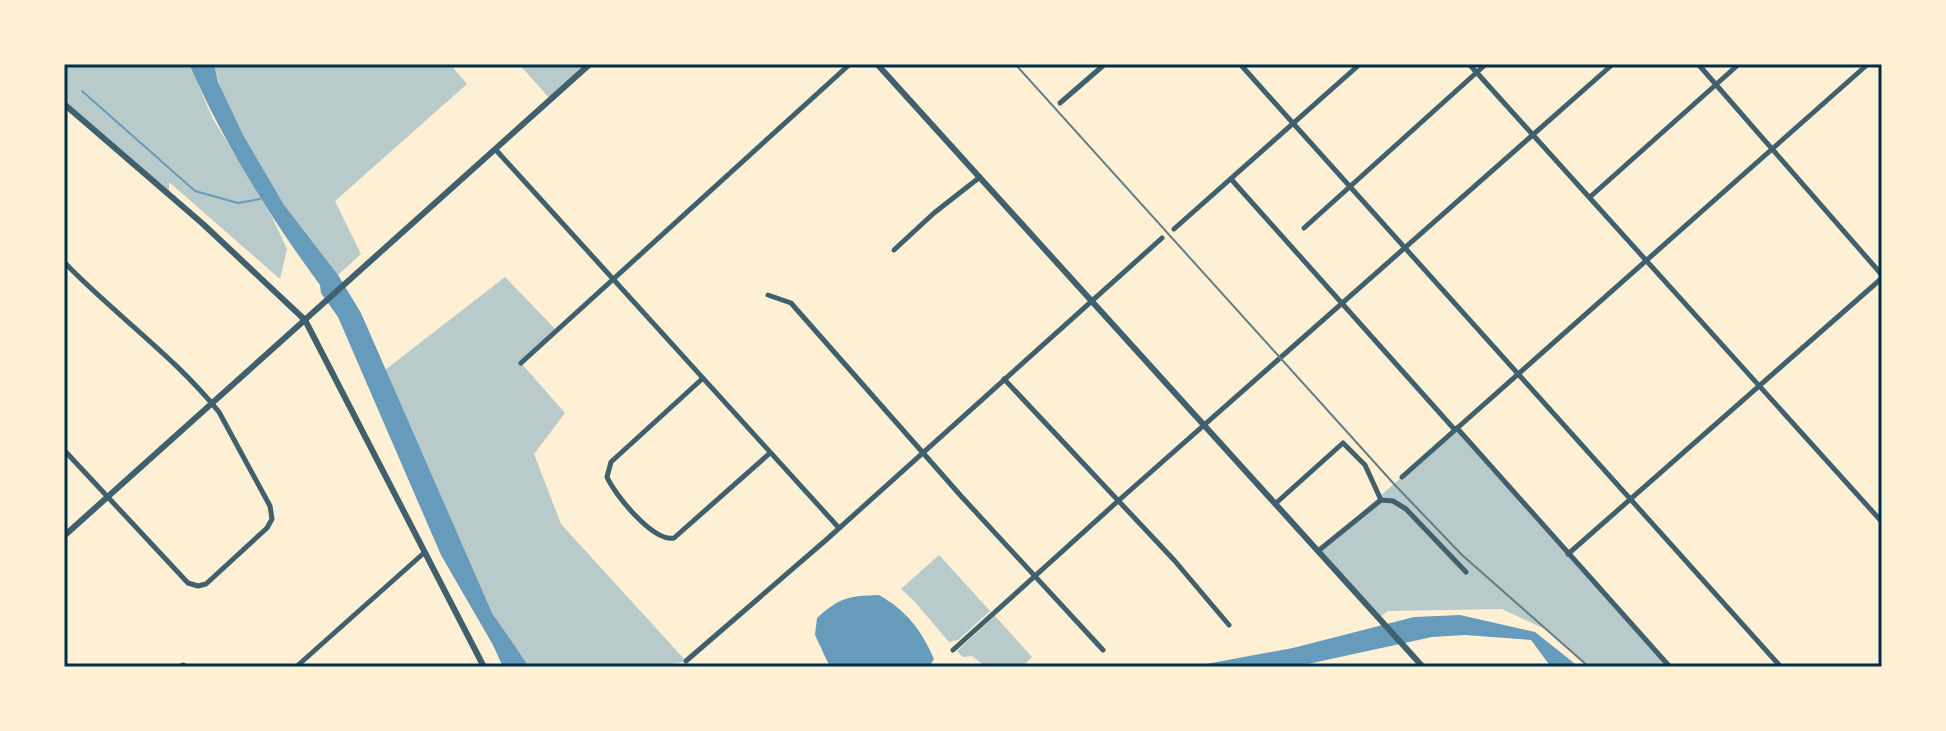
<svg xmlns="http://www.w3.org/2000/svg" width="1946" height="731" viewBox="0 0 1946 731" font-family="Roboto,sans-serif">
	<rect width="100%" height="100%" fill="#fdf0d5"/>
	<g fill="#b9caca">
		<path d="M 64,64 L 189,64 L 213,119 L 272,217 L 287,249 L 280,279 L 169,182 L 169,194 L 64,104 Z"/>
		<path d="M 214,64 L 450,64 L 467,84 L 335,201 L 361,254 L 338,275 C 295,230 226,124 214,64 Z"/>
		<path d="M 519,64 L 590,64 L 551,100 Z"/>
		<path d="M 505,277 L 557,331 L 521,363 L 565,413 L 534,454 L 561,524 L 686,661 L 658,667 L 518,667 L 376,377 Z"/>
		<path d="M 1457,428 L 1670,667 L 1589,667 L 1551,632 L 1502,609 L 1388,611 L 1379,618 L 1318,551 Z"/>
		<path d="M 939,555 L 990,611 L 958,640 L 949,642 L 915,602 L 901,589 Z"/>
		<path d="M 995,616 L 1032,657 L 1022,667 L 986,667 L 972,656 L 963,657 L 957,651 Z"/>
	</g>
	<g fill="#669bbc">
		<path d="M 189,64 L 214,64 L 218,82 L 243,135 L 284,205 L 338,275 L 361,313 L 492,613 L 529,667 L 503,667 L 493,645 L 441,555 L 338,317 L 321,293 L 320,285 C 269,216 224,143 189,64 Z"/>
		<path d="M 879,595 C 907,611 921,630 934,659 L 929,667 L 830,667 L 815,635 L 817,618 C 840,597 849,596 879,595 Z"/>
		<path d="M 1460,615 L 1535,632 L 1579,667 L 1551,667 L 1531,640 L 1465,635 L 1432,637 L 1294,667 L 1190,667 L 1293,648 L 1414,617 Z"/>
	</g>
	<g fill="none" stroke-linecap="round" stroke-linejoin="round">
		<path stroke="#669bbc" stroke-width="2" d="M 82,91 L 195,191 L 238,203 L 260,199"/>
		<g stroke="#3f606c" stroke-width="5">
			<path d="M 1240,64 L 1781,667"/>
			<path d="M 1469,64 L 1882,522"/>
			<path d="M 1698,64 L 1882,275"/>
			<path d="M 1060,103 L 1105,64"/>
			<path d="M 496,150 L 839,528"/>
			<path d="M 1231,179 L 1455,430"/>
			<path d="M 1590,197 L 1739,64"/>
			<path d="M 1304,228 L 1486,64"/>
			<path d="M 1174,229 L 1360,64"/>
			<path d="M 894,250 L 934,213 L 980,177"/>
			<path d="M 64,262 C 114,314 173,355 219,412 L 270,506 L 272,519 L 267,528 L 206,584 L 198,586 L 188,583 L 64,450"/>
			<path d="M 768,295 L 791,303 L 961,496 L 1103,650"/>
			<path d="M 521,363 L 850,64"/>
			<path d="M 702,379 L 611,462 L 607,477 C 615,495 653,542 674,538 L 770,453"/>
			<path d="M 1004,379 L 1174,560 L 1229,625"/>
			<path d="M 1457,428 L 1670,667"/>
			<path d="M 1402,477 L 1868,64"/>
			<path d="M 1275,504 L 1343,443 L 1365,465 L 1381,500 L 1393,501 L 1406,509 L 1466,572"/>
			<path d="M 1318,551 L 1381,500"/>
			<path d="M 1568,554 L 1882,278"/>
			<path d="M 953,650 L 1118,501 L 1613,64"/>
			<path d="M 686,661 L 826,540 L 1162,238"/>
			<path d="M 179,667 L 183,665 L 187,667"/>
			<path d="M 296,667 L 425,552"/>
		</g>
		<g stroke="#3f606c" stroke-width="6">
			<path d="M 877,64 L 1423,667"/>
			<path d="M 64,104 L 203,224 L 305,320 L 484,667"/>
			<path d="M 64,536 L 590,64"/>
		</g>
		<path stroke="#657d81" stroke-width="2" d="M 1015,64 L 1394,484 L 1462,555 L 1589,667"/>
	</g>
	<rect width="1946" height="731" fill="none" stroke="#fdf0d5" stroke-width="132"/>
	<rect x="66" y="66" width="1814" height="599" fill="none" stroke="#003049" stroke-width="3"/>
</svg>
